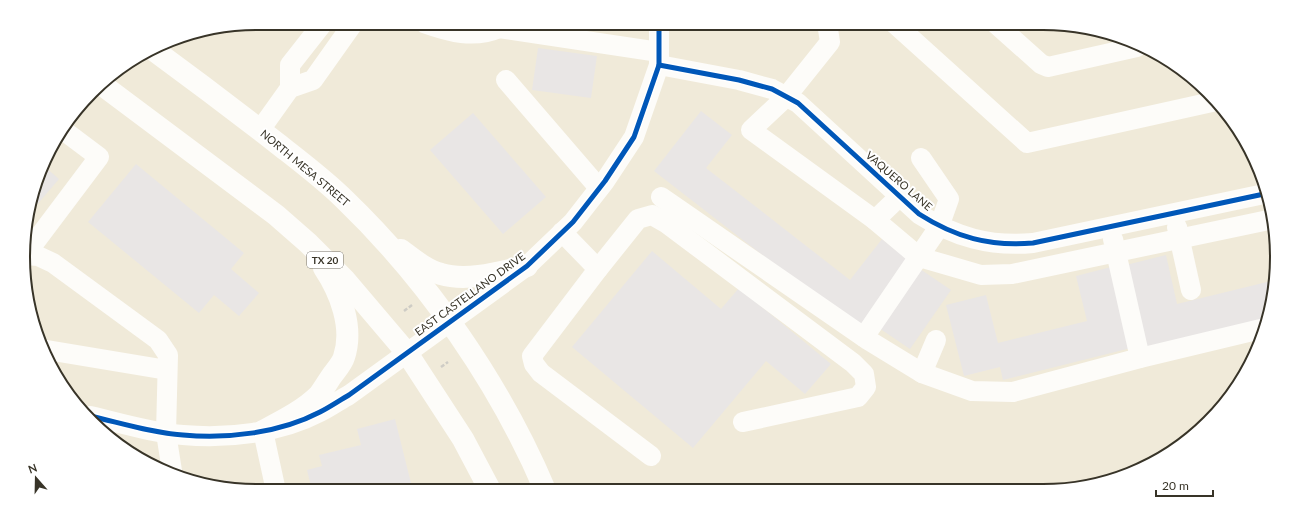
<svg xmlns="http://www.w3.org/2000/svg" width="1300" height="514" viewBox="0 0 1300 514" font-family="Lato,sans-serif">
	<rect width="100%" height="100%" fill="#f0ead9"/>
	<g fill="#e9e6e5">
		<path d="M 538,48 L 597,56 L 591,98 L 532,90 Z"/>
		<path d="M 701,111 L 732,135 L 706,168 L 850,280 L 882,239 L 912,263 L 859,330 L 654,171 Z"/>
		<path d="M 473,113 L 546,197 L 503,234 L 430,150 Z"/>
		<path d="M 136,164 L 244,253 L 231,269 L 259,293 L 239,316 L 214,295 L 199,313 L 88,222 Z"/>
		<path d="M 45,167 L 59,179 L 29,214 Z"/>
		<path d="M 652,251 L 721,309 L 739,288 L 831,364 L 805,394 L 766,361 L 693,448 L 572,347 Z"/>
		<path d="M 1166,255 L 1177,304 L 1271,281 L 1269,318 L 1145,347 L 1126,265 Z"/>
		<path d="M 1111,267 L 1131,348 L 1003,380 L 1000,367 L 964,376 L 946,305 L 986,295 L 998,343 L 1087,321 L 1076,276 Z"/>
		<path d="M 920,269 L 951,290 L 910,349 L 879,328 Z"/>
		<path d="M 395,419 L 413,491 L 312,491 L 307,470 L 322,466 L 319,455 L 361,445 L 357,429 Z"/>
		<path d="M 229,480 L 231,488 L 209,485 L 209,484 Z"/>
	</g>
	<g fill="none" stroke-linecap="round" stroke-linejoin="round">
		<g stroke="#ceccc5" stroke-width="2.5" stroke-dasharray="4 2" stroke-linecap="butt">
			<path d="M 404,311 L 412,305"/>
			<path d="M 441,367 L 448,362"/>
		</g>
		<g stroke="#fdfcf9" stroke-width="20">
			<path d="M 424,23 C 449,32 474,39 499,28 L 499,23"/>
			<path d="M 827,23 L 830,42 L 786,97 L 751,130 L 875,220 L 919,257 L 981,275 L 1012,274 L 1273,219"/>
			<path d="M 894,23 L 1027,143 L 1212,102"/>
			<path d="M 995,23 L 1041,64 L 1048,67 L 1137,47"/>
			<path d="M 499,28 L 659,52"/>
			<path d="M 659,65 L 739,80 L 772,89 L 798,103 L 919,214 C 955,237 990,247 1033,243 L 1264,194"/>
			<path d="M 506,80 L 599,188"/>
			<path d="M 290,88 L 290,65 L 323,23"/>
			<path d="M 260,130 L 290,88 L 313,80 L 352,25 L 351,23"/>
			<path d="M 661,197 L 868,340 L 922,373 L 972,391 L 1013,392 L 1140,358 L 1265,328"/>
			<path d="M 875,220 L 900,196"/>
			<path d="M 1177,227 L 1191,290"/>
			<path d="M 562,232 L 598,269 L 532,356 L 534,364 L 541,373 L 651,456"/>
			<path d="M 1113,239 L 1140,358"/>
			<path d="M 26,254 L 99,157 L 63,130"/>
			<path d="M 26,255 L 38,256 L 53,263 L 158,340 L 168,355 L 166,433 L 172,471"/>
			<path d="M 598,269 L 638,219 L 652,215 L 666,223 L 853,363 L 864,374 L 866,387 L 858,397 L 743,422"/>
			<path d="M 864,337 L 939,227 L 949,199 L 921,158"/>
			<path d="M 47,350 L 167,370"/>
			<path d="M 922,373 L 936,340"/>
			<path d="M 90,416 C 121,423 152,433 183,435 C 228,439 280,433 320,412 C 330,407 340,400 349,395 L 527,266 L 573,222 L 605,181 L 634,137 L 659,65 L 659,23"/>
			<path d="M 263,431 L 276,491"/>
		</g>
		<g stroke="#fdfcf9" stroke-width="22">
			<path d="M 155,51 C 196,81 237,112 278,144 C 301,162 325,180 345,200 C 428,280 500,384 545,490"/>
			<path d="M 101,84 L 276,215 L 308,243 L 345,280 L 407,353 L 463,439 L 490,490"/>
			<path d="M 401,250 C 413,259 426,270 441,274 C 467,282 501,272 527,266"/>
			<path d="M 263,431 C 282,421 304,410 319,395 C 323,390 327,383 331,377 C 335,371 342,364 344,357 C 354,327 340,292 324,268"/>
		</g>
		<defs>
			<g id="cycleway">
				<path d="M 659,65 L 739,80 L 772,89 L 798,103 L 919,214 C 955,237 990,247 1033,243 L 1264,194"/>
				<path d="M 90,416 C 121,423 152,433 183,435 C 228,439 280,433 320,412 C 330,407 340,400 349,395 L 527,266 L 573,222 L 605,181 L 634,137 L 659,65 L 659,23"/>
			</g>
		</defs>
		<use href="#cycleway" stroke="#fff" stroke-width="8"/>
		<use href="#cycleway" stroke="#0057b8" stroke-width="5"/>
	</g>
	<g text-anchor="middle" stroke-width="4" stroke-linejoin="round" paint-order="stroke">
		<rect fill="#fff" stroke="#747168" stroke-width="1" x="307" y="252" width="36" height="16" rx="3"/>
		<g font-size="10" font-weight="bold" fill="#383428">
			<text x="325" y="264">TX 20</text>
		</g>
		<g font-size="11" fill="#383428" stroke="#fff">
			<text transform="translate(305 168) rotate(40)" y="4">NORTH MESA STREET</text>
			<text transform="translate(899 181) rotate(41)" y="4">VAQUERO LANE</text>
			<text transform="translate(470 294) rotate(-36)" y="4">EAST CASTELLANO DRIVE</text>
		</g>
	</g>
	<path d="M0 0H1300V514H0ZM257 30H1043A227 227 0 0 1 1270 257V257A227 227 0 0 1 1043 484H257A227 227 0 0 1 30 257V257A227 227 0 0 1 257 30Z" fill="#fff" fill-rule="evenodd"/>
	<path fill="none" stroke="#383428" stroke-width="2" d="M257 30H1043A227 227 0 0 1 1270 257V257A227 227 0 0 1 1043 484H257A227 227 0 0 1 30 257V257A227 227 0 0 1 257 30Z"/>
	<g transform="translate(36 478) rotate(340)" stroke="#ffffff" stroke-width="3" paint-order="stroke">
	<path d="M0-3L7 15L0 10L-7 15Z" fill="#383428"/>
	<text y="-6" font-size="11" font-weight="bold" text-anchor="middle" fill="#383428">N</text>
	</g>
	<path d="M1156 490v6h57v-6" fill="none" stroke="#383428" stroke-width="2"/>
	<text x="1162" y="490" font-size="12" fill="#383428" stroke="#ffffff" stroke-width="3" paint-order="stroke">20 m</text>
</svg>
